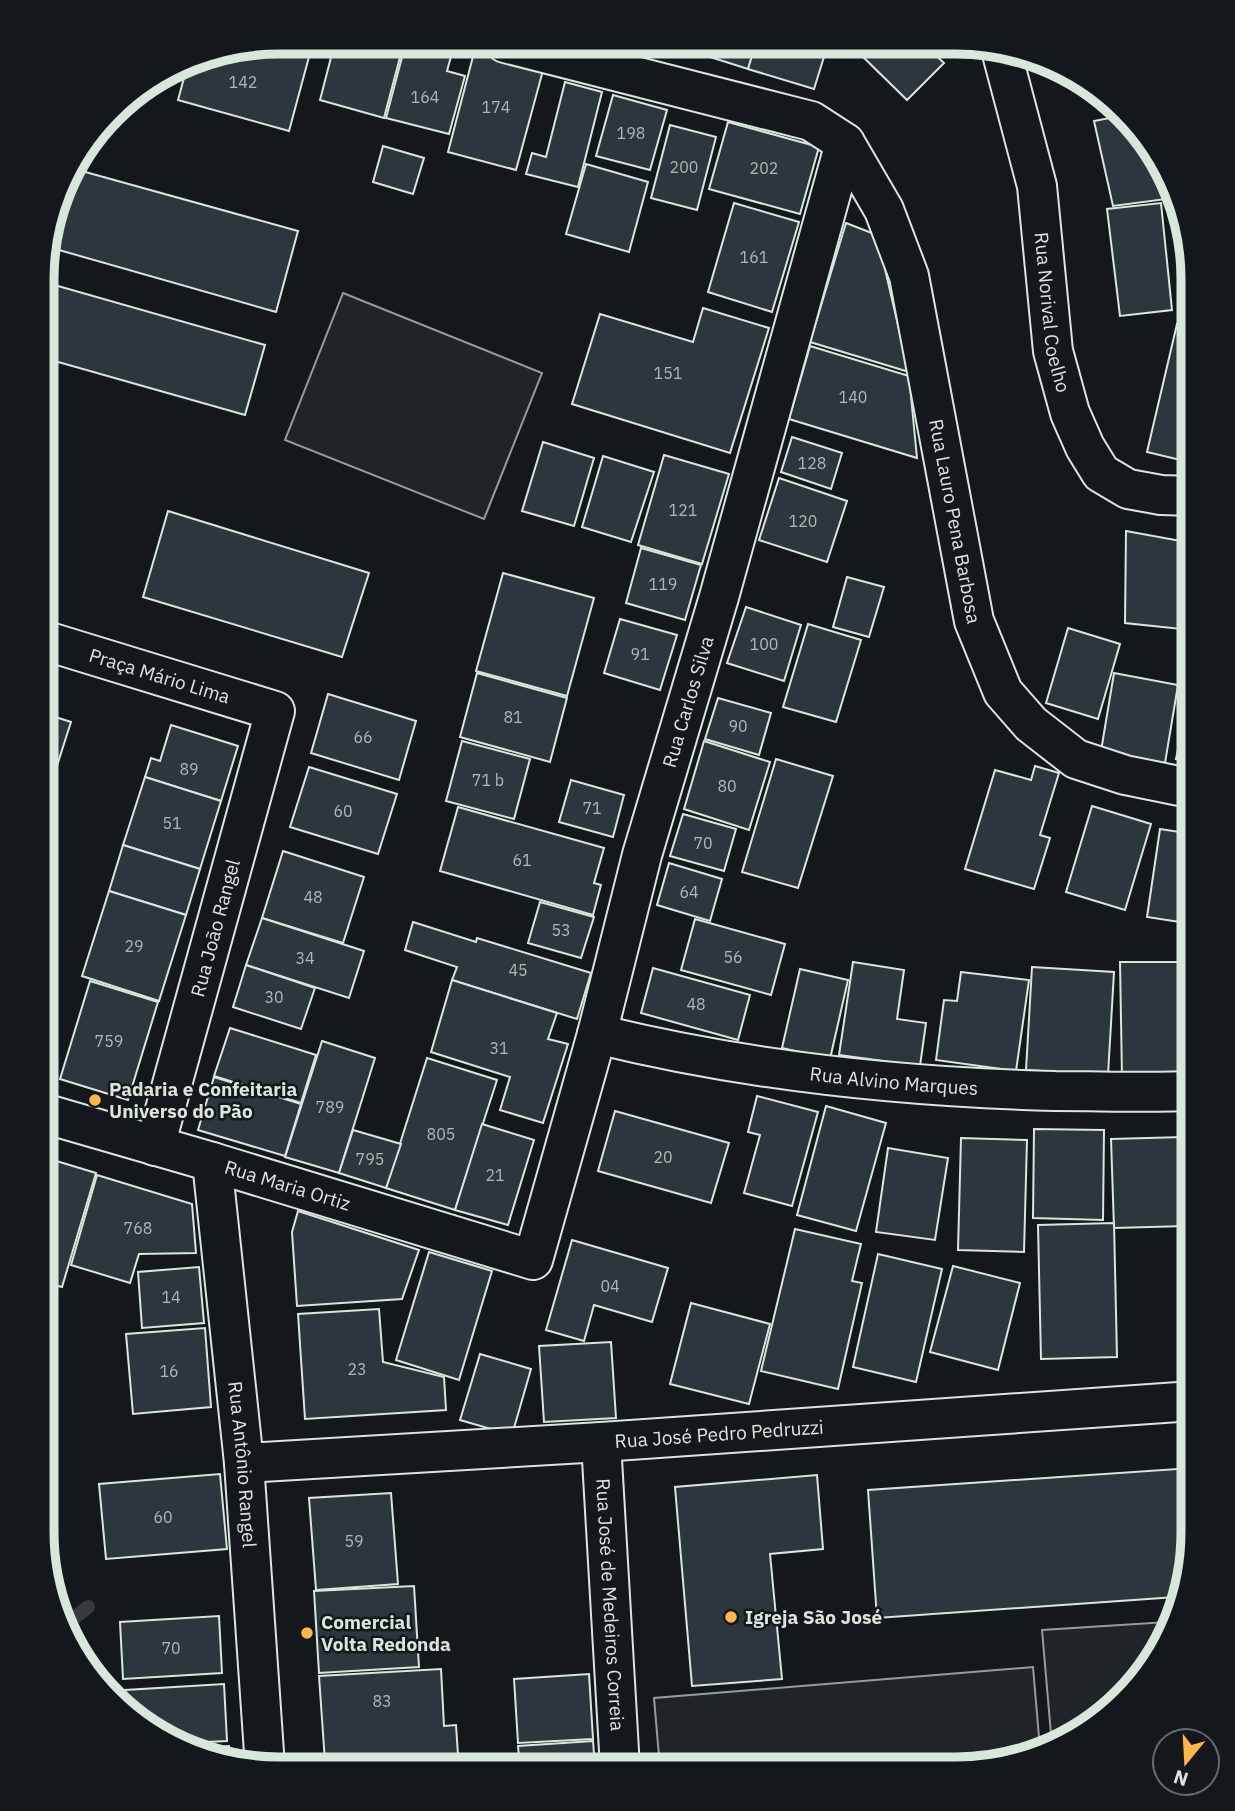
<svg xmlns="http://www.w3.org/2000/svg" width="1235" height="1811" viewBox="0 0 1235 1811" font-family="'IBM Plex Sans',sans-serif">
	<rect width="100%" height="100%" fill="#14181c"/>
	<g fill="#202428" stroke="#939e99" stroke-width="2">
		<path d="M 343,293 L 542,373 L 484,519 L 285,440 Z"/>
		<path d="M 1167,1622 L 1153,1664 L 1060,1745 L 1052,1746 L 1042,1630 Z"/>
		<path d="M 1033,1667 L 1040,1749 L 956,1769 L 660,1768 L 654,1698 Z"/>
	</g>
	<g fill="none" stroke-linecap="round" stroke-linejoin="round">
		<path stroke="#363b3e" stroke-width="14" d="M 64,1626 L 88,1607"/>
	</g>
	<g fill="#2c363c" stroke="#d8e6dc" stroke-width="2">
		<path d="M 280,42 L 313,42 L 289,131 L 178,100 L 188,63 L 203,55 Z"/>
		<path d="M 335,42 L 404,42 L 384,118 L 320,100 Z"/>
		<path d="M 406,42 L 452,53 L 447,71 L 465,76 L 449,134 L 386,118 Z"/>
		<path d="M 687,43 L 756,43 L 748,69 L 685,49 Z"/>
		<path d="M 756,43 L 828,44 L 814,89 L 748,69 Z"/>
		<path d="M 865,44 L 924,44 L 944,63 L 907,100 L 857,51 Z"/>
		<path d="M 476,45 L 545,63 L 516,170 L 448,152 Z"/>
		<path d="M 565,82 L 602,92 L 578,187 L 526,174 L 532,153 L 546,157 Z"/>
		<path d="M 613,95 L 667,110 L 650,170 L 596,156 Z"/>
		<path d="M 1120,116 L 1169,175 L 1174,198 L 1113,206 L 1094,121 Z"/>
		<path d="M 728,122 L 819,147 L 800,214 L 709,189 Z"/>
		<path d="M 670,125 L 716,137 L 697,210 L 651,198 Z"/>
		<path d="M 383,146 L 424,158 L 413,194 L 373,182 Z"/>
		<path d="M 586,164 L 648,182 L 629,252 L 566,234 Z"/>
		<path d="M 71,168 L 298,231 L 276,312 L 45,246 Z"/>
		<path d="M 734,203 L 799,222 L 772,312 L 708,292 Z"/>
		<path d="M 1161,203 L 1172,310 L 1120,316 L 1107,209 Z"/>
		<path d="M 846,223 L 877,235 L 909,372 L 810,342 Z"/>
		<path d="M 44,282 L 265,345 L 245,415 L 44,358 Z"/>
		<path d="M 703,308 L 769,328 L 730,453 L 572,404 L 600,314 L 693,342 Z"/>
		<path d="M 1177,324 L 1193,328 L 1193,463 L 1147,452 Z"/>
		<path d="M 810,346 L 909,376 L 917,458 L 789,419 Z"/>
		<path d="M 792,437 L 842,453 L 831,489 L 781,472 Z"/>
		<path d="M 543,442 L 594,458 L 574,526 L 522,511 Z"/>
		<path d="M 664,455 L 729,474 L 702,564 L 638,545 Z"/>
		<path d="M 603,456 L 654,472 L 631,542 L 582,527 Z"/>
		<path d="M 779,478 L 847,501 L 827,562 L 759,540 Z"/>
		<path d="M 168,511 L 369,573 L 342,657 L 143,597 Z"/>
		<path d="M 1126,531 L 1192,543 L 1181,629 L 1125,623 Z"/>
		<path d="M 641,548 L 701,565 L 685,620 L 626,603 Z"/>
		<path d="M 503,573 L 594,598 L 567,696 L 476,671 Z"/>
		<path d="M 847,577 L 884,587 L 869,637 L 833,627 Z"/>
		<path d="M 746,607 L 801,625 L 784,681 L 727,663 Z"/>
		<path d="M 620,619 L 677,635 L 660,690 L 604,673 Z"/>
		<path d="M 808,624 L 861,640 L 836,722 L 783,707 Z"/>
		<path d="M 1068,628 L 1120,644 L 1098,719 L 1046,703 Z"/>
		<path d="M 477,673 L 567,698 L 550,762 L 460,737 Z"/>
		<path d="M 1114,673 L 1178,685 L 1165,763 L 1101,751 Z"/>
		<path d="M 1193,684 L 1193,759 L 1176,759 L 1191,685 Z"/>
		<path d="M 328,694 L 416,721 L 399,780 L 311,753 Z"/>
		<path d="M 718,698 L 771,713 L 759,755 L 705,739 Z"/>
		<path d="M 43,713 L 71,722 L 54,775 L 43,771 Z"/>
		<path d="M 171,725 L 238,746 L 221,801 L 145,777 L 151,758 L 160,761 Z"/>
		<path d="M 462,741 L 530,759 L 514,819 L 446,801 Z"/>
		<path d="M 704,741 L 770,762 L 749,830 L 684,809 Z"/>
		<path d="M 776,759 L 833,776 L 798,888 L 742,872 Z"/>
		<path d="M 1035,766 L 1059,773 L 1040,835 L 1050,838 L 1034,889 L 965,869 L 995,770 L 1031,780 Z"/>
		<path d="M 309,767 L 397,794 L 378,854 L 290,827 Z"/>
		<path d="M 145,777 L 221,801 L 200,869 L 123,845 Z"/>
		<path d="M 571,780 L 624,795 L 613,837 L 559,822 Z"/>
		<path d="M 1092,806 L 1151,824 L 1125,910 L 1066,892 Z"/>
		<path d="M 458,807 L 604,848 L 594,883 L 601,885 L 593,915 L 440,871 Z"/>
		<path d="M 683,814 L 736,829 L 724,871 L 670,856 Z"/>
		<path d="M 1160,829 L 1193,834 L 1193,924 L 1147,917 Z"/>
		<path d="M 123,845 L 200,869 L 186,915 L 109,891 Z"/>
		<path d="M 283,851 L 364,877 L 343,943 L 262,918 Z"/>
		<path d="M 669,863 L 722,879 L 710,921 L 657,905 Z"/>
		<path d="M 109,891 L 186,915 L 159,1001 L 82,976 Z"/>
		<path d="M 540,902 L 594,917 L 581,958 L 528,943 Z"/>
		<path d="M 262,918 L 364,951 L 349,998 L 246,965 Z"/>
		<path d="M 695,919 L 785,944 L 771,995 L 681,970 Z"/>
		<path d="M 413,922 L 476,942 L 477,938 L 591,973 L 577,1019 L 452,980 L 457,967 L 405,950 Z"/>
		<path d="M 853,962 L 904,970 L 897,1019 L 926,1023 L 920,1066 L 839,1055 Z"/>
		<path d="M 1120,962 L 1187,962 L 1188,1076 L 1122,1077 Z"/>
		<path d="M 246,965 L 315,988 L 301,1029 L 233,1007 Z"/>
		<path d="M 1032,967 L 1114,972 L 1108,1075 L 1026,1070 Z"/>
		<path d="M 653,968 L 750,995 L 738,1040 L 641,1013 Z"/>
		<path d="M 800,969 L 848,980 L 830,1059 L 782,1048 Z"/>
		<path d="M 961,972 L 1029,980 L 1016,1071 L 936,1060 L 944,1000 L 957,1001 Z"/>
		<path d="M 452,980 L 557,1013 L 548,1039 L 568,1044 L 543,1123 L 500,1110 L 510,1077 L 431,1052 Z"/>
		<path d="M 90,981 L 158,1002 L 128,1100 L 60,1079 Z"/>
		<path d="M 230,1028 L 316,1055 L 301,1103 L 214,1076 Z"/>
		<path d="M 322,1041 L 375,1058 L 339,1173 L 285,1157 Z"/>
		<path d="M 427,1058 L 497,1080 L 455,1210 L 386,1188 Z"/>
		<path d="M 214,1077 L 301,1104 L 285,1156 L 198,1130 Z"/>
		<path d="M 757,1096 L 818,1112 L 792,1206 L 744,1193 L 760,1135 L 748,1132 Z"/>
		<path d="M 826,1106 L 886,1123 L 856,1231 L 797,1215 Z"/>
		<path d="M 615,1111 L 729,1143 L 711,1203 L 598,1171 Z"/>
		<path d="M 482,1124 L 534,1140 L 508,1225 L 455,1210 Z"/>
		<path d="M 1034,1129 L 1104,1130 L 1103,1220 L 1033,1218 Z"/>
		<path d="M 353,1130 L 401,1144 L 386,1188 L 339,1173 Z"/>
		<path d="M 1183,1137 L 1186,1226 L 1114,1228 L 1111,1139 Z"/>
		<path d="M 961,1138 L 1027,1140 L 1024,1252 L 958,1250 Z"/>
		<path d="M 888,1148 L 948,1158 L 935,1240 L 876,1232 Z"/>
		<path d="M 43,1157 L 96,1173 L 62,1287 L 42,1282 Z"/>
		<path d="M 97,1175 L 192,1204 L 196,1253 L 139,1254 L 130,1283 L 71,1265 Z"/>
		<path d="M 298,1211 L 419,1250 L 402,1299 L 297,1306 L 292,1232 Z"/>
		<path d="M 1114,1223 L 1117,1357 L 1041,1359 L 1038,1225 Z"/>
		<path d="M 795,1229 L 861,1244 L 852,1281 L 862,1283 L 838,1389 L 761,1371 Z"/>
		<path d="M 572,1240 L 668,1268 L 652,1322 L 594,1305 L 584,1341 L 546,1330 Z"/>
		<path d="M 429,1252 L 492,1271 L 459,1380 L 396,1360 Z"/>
		<path d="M 878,1254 L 942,1269 L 916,1382 L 853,1367 Z"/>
		<path d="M 1189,1262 L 1193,1262 L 1193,1351 Z"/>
		<path d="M 953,1266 L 1020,1283 L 998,1370 L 930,1352 Z"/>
		<path d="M 199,1267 L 204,1323 L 142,1328 L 138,1272 Z"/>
		<path d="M 691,1303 L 770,1324 L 749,1404 L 670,1384 Z"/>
		<path d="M 379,1309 L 383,1362 L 444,1377 L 446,1410 L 305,1419 L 298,1314 Z"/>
		<path d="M 205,1328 L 211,1407 L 133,1414 L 126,1334 Z"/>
		<path d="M 611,1342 L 616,1418 L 544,1422 L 539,1346 Z"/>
		<path d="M 480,1354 L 531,1369 L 512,1435 L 460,1420 Z"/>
		<path d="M 1192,1468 L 1192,1538 L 1188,1538 L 1189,1557 L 1176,1597 L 877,1618 L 868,1490 Z"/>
		<path d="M 220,1474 L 227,1549 L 106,1559 L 99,1484 Z"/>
		<path d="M 817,1475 L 823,1549 L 770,1554 L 782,1679 L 692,1686 L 675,1487 Z"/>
		<path d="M 391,1493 L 398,1584 L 316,1590 L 309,1498 Z"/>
		<path d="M 414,1586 L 419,1667 L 319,1673 L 314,1591 Z"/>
		<path d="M 219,1616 L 222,1673 L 123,1679 L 120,1622 Z"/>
		<path d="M 441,1669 L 444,1726 L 456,1725 L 458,1755 L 325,1762 L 319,1676 Z"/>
		<path d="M 589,1674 L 593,1739 L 518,1743 L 514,1679 Z"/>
		<path d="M 224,1684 L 227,1741 L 186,1743 L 147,1729 L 125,1704 L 125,1690 Z"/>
		<path d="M 593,1741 L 595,1768 L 520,1768 L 518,1746 Z"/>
		<path d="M 229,1746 L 231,1760 L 198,1748 Z"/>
		<path d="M 457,1758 L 458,1768 L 324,1767 L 324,1764 Z"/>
	</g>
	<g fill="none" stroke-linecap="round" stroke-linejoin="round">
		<defs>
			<g id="street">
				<path id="s1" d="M 505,43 L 811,121 L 845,143 L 884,210 L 909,276 L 974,621 L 1003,692 L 1031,724 L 1076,759 L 1125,775 L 1179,786 L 1193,785"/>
				<path id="s2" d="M 1001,50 L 1037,186 L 1053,351 L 1070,413 L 1085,447 L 1101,473 L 1128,489 L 1161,495 L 1193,496"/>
				<path id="s3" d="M 43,640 L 275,711 L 155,1146"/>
				<path id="s4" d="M 597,1034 C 747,1071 901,1087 1055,1091 C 1101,1091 1147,1093 1193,1091"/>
				<path id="s5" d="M 212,1162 L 533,1260 L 597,1034 L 642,855 L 719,597 L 845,143"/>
				<path id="s6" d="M 601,1442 L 620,1768"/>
				<path id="s7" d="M 244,1463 L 601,1442 L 1193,1401"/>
			</g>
			<g id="secondary">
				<path id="s8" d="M 43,1113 L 212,1162 L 244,1463 L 265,1767"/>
			</g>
		</defs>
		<use href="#street" stroke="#d8e6dc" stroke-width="42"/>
		<use href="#secondary" stroke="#d8e6dc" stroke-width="42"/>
		<use href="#street" stroke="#14181c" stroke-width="38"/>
		<use href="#secondary" stroke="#14181c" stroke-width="38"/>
	</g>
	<g fill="#ffb74d" stroke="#14181c" stroke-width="2.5">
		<circle cx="95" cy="1100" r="7"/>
		<circle cx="731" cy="1617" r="7"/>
		<circle cx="307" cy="1633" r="7"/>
	</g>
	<g text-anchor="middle" stroke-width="5" stroke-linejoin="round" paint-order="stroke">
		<g font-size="16" fill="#adbab4">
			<text x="243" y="88">142</text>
			<text x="425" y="103">164</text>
			<text x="496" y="113">174</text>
			<text x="631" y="139">198</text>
			<text x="684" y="173">200</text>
			<text x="764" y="174">202</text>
			<text x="754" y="263">161</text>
			<text x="668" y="379">151</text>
			<text x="853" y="403">140</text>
			<text x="812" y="469">128</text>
			<text x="683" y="516">121</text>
			<text x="803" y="527">120</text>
			<text x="663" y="590">119</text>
			<text x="764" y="650">100</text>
			<text x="640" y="660">91</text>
			<text x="513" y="723">81</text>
			<text x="738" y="732">90</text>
			<text x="363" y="743">66</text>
			<text x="189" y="775">89</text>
			<text x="488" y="786">71 b</text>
			<text x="727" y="792">80</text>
			<text x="592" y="814">71</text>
			<text x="343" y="817">60</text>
			<text x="172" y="829">51</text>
			<text x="703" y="849">70</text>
			<text x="522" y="866">61</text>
			<text x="689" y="898">64</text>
			<text x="313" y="903">48</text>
			<text x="561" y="936">53</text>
			<text x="134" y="952">29</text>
			<text x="733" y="963">56</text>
			<text x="305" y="964">34</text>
			<text x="518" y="976">45</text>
			<text x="274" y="1003">30</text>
			<text x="696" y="1010">48</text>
			<text x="109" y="1047">759</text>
			<text x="499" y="1054">31</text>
			<text x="330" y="1113">789</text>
			<text x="441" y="1140">805</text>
			<text x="663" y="1163">20</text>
			<text x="370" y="1165">795</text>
			<text x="495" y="1181">21</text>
			<text x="138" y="1234">768</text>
			<text x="610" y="1292">04</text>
			<text x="171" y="1303">14</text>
			<text x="357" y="1375">23</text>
			<text x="169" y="1377">16</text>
			<text x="163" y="1523">60</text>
			<text x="354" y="1547">59</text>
			<text x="171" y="1654">70</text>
			<text x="382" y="1707">83</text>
		</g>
		<g font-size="19" fill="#d8e6dc" stroke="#14181c">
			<text dy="7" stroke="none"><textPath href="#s2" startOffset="268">Rua Norival Coelho</textPath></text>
			<text dy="7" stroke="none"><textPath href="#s1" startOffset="754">Rua Lauro Pena Barbosa</textPath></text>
			<text dy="7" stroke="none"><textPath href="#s3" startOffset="122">Praça Mário Lima</textPath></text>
			<text dy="7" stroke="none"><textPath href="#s5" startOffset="915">Rua Carlos Silva</textPath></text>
			<text transform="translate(215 928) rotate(-75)" y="7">Rua João Rangel</text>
			<text dy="7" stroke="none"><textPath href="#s4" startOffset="301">Rua Alvino Marques</textPath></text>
			<text dy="7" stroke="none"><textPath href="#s5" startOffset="79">Rua Maria Ortiz</textPath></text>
			<text dy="7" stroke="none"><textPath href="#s7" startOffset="476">Rua José Pedro Pedruzzi</textPath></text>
			<text dy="7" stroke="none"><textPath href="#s8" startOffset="480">Rua Antônio Rangel</textPath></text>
			<text dy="7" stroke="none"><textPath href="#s6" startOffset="163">Rua José de Medeiros Correia</textPath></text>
		</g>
		<g font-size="19" font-weight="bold" fill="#d8e6dc" stroke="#14181c" text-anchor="start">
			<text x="109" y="1096">Padaria e Confeitaria<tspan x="109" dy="22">Universo do Pão</tspan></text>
			<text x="745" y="1624">Igreja São José</text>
			<text x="321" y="1629">Comercial<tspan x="321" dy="22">Volta Redonda</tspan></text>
		</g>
	</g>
	<path d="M0 0H1235V1811H0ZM279 54H956A225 225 0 0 1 1181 279V1532A225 225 0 0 1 956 1757H279A225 225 0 0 1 54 1532V279A225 225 0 0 1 279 54Z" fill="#14181c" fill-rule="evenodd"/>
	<path fill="none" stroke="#d8e6dc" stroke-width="9" d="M279 54H956A225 225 0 0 1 1181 279V1532A225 225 0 0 1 956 1757H279A225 225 0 0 1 54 1532V279A225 225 0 0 1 279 54Z"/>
	<g transform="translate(1186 1762) rotate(198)"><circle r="33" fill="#14181c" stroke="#626a69" stroke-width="2"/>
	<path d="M0-5L12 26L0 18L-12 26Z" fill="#ffb74d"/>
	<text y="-10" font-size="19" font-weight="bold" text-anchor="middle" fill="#d8e6dc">N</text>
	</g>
</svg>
